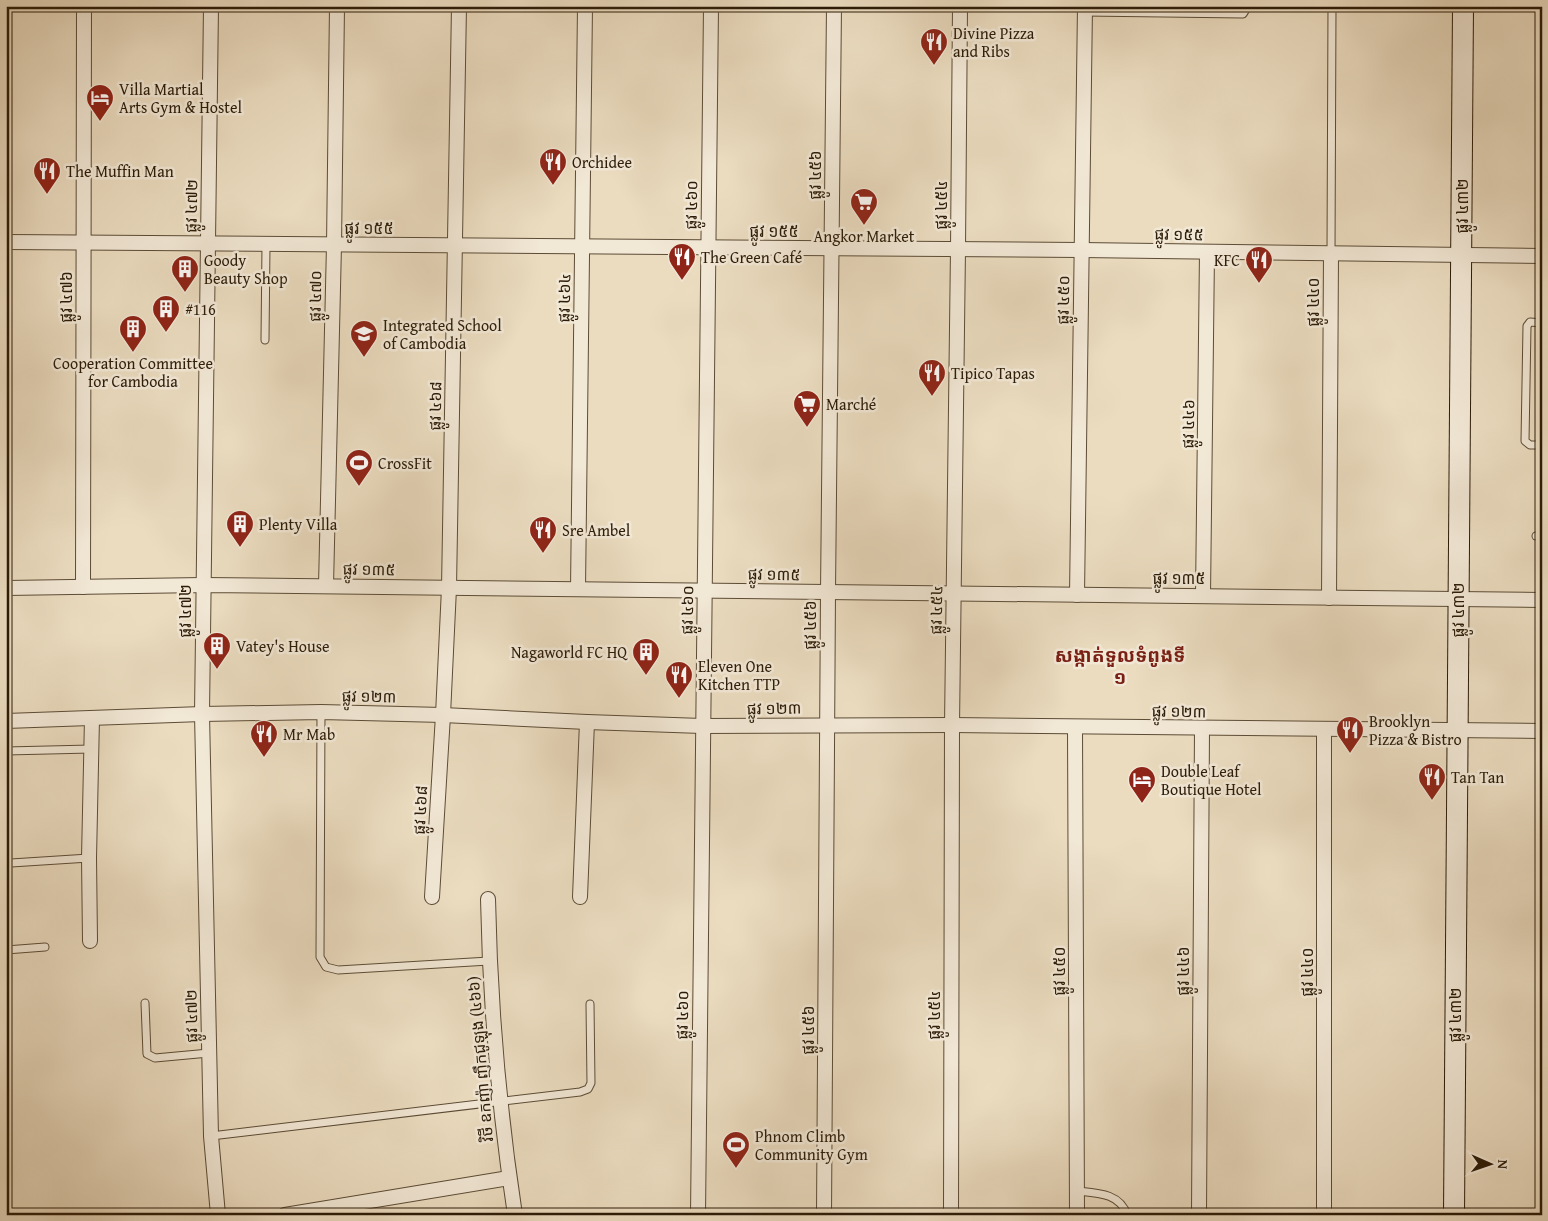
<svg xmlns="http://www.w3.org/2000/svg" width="1548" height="1221" viewBox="0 0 1548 1221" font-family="'Gentium Book Plus','Noto Sans Khmer',serif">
	<rect width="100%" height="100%" fill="#ebdcc0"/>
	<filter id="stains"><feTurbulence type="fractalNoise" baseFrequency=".004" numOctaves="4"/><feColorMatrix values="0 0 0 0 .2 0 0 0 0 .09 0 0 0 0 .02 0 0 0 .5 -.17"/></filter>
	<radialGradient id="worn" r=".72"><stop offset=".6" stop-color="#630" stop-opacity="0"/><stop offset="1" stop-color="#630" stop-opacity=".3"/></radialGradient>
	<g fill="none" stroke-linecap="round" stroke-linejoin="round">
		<defs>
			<g id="lane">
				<path d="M 1084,12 L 1243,14 L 1248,6"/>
				<path d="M 1331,253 L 1332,6"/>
				<path d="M 1542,323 L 1530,322 L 1527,326 L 1525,441 L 1530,445 L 1542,445"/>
				<path d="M 265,340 L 266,245"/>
				<path d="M 1536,536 L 1542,536"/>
				<path d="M 321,712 L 320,957 L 326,967 L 338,970 L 489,961"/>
				<path d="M 6,751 L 91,749"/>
				<path d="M 11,863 L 89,858"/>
				<path d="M 6,950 L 45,947"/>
				<path d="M 145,1003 L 147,1054 L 155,1058 L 209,1053"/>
				<path d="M 211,1136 L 580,1092 L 588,1089 L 591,1083 L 590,1004"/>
				<path d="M 1077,1191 C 1097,1193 1120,1193 1127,1215"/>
			</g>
			<g id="street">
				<path d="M 211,6 L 202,714 L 211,1136 L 218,1215"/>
				<path d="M 6,242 L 1081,250 L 1542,256"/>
				<path d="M 326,586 L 334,245 L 337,6"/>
				<path d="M 83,587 L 84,6"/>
				<path d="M 6,588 L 203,585 L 1542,600"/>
				<path d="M 578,589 L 585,6"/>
				<path d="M 1077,595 L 1085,6"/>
				<path d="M 1203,596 L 1207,252"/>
				<path d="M 1329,598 L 1331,253"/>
				<path d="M 6,721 L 202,714 L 321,712 L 443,715 L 587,722 L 702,726 L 952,725 L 1542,731"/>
				<path d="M 1075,727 L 1077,1215"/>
				<path d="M 432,897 L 443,715 L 449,588 L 459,6"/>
				<path d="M 580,897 L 587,722"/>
				<path d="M 488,899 C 490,1004 499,1110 515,1215"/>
				<path d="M 90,941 L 89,858 L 92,718"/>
				<path d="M 285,1215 L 509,1178"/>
				<path d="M 698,1215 L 711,6"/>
				<path d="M 824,1215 L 828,592 L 834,6"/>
				<path d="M 951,1215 L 952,725 L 958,249 L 960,6"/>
				<path d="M 1199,1215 L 1202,728"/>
				<path d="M 1324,1215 L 1324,729"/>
			</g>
			<path id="secondary" d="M 1454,1215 L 1463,6"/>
		</defs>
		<use href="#lane" stroke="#5c4c36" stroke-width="9"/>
		<use href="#street" stroke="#5c4c36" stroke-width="16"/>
		<use href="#secondary" stroke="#2c1c08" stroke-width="22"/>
		<use href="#lane" stroke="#f2e8d6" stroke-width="7"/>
		<use href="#street" stroke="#f2e8d6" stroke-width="14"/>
		<use href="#secondary" stroke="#f2e8d6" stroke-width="20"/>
	</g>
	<defs>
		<symbol id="restaurant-pin" viewBox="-11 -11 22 30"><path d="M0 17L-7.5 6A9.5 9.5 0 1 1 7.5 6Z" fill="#8f2418" stroke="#f2e8d6"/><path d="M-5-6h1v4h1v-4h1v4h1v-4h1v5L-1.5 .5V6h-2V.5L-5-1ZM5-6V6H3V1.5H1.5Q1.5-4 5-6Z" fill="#fff"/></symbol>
		<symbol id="hotel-pin" viewBox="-11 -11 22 30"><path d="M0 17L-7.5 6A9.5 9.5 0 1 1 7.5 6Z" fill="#8f2418" stroke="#f2e8d6"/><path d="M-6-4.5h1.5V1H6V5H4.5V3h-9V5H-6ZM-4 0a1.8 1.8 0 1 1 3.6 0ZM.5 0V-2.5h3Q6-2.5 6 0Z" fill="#fff"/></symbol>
		<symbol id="supermarket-pin" viewBox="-11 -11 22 30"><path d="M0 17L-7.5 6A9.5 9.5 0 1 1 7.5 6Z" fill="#8f2418" stroke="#f2e8d6"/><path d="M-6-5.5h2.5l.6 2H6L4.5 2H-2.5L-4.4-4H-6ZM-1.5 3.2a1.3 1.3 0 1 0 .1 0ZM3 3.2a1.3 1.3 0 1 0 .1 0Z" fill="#fff"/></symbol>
		<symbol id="building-pin" viewBox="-11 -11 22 30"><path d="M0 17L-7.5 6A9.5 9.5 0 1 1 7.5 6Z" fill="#8f2418" stroke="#f2e8d6"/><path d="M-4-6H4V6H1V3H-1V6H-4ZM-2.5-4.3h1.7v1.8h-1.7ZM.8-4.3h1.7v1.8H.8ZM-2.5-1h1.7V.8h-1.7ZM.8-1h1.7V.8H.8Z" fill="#fff"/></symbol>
		<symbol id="school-pin" viewBox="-11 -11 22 30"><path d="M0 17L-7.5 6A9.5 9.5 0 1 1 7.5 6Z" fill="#8f2418" stroke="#f2e8d6"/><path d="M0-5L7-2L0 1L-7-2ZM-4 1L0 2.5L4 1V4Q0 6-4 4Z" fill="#fff"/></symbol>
		<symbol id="stadium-pin" viewBox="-11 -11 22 30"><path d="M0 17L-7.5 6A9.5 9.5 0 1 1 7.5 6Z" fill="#8f2418" stroke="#f2e8d6"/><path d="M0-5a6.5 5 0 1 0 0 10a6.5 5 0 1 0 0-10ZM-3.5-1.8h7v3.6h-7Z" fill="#fff"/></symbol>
	</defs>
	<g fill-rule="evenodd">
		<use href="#restaurant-pin" x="918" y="26" width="32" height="43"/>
		<use href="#hotel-pin" x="84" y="82" width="32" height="43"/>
		<use href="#restaurant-pin" x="537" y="146" width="32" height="43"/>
		<use href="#restaurant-pin" x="31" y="155" width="32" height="43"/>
		<use href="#supermarket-pin" x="848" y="186" width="32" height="43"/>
		<use href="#restaurant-pin" x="666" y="241" width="32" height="43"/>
		<use href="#restaurant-pin" x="1243" y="244" width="32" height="43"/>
		<use href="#building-pin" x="169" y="253" width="32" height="43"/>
		<use href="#building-pin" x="150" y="293" width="32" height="43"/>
		<use href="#building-pin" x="117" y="313" width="32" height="43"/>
		<use href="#school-pin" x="348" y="318" width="32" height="43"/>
		<use href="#restaurant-pin" x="916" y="357" width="32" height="43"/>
		<use href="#supermarket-pin" x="791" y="388" width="32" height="43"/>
		<use href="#stadium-pin" x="343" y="447" width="32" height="43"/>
		<use href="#building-pin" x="224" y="508" width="32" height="43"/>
		<use href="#restaurant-pin" x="527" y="514" width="32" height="43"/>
		<use href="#building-pin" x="201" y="630" width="32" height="43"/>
		<use href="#building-pin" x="630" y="636" width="32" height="43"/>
		<use href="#restaurant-pin" x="663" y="659" width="32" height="43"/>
		<use href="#restaurant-pin" x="1334" y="714" width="32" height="43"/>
		<use href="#restaurant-pin" x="248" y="718" width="32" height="43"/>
		<use href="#restaurant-pin" x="1416" y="761" width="32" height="43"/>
		<use href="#hotel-pin" x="1126" y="764" width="32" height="43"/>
		<use href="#stadium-pin" x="720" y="1129" width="32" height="43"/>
	</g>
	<g text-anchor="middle" stroke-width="5" stroke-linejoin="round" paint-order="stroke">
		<g font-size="16" fill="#2c1c08" stroke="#f2e8d6" text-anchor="start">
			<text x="953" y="39">Divine Pizza<tspan x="953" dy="18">and Ribs</tspan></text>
			<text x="119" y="95">Villa Martial<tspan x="119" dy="18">Arts Gym &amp; Hostel</tspan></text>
			<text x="572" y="168">Orchidee</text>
			<text x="66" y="177">The Muffin Man</text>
			<text x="864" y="242" text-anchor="middle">Angkor Market</text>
			<text x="701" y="263">The Green Café</text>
			<text x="204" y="266">Goody<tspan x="204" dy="18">Beauty Shop</tspan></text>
			<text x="1240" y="266" text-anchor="end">KFC</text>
			<text x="185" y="315">#116</text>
			<text x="383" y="331">Integrated School<tspan x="383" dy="18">of Cambodia</tspan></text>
			<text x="133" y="369" text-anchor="middle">Cooperation Committee<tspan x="133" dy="18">for Cambodia</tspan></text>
			<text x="951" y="379">Tipico Tapas</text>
			<text x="826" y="410">Marché</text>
			<text x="378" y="469">CrossFit</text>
			<text x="259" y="530">Plenty Villa</text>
			<text x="562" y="536">Sre Ambel</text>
			<text x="236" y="652">Vatey's House</text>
			<text x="627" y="658" text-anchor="end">Nagaworld FC HQ</text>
			<text x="698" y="672">Eleven One<tspan x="698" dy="18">Kitchen TTP</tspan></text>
			<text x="1369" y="727">Brooklyn<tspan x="1369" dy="18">Pizza &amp; Bistro</tspan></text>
			<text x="283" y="740">Mr Mab</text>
			<text x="1161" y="777">Double Leaf<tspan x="1161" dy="18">Boutique Hotel</tspan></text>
			<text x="1451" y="783">Tan Tan</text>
			<text x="755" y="1142">Phnom Climb<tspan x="755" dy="18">Community Gym</tspan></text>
		</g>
		<g font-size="16" fill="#2c1c08" stroke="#f2e8d6">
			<text transform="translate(815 175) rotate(-90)" y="6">ផ្លូវ ៤៥៦</text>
			<text transform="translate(691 205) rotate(-89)" y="6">ផ្លូវ ៤៦០</text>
			<text transform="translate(941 205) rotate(-90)" y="6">ផ្លូវ ៤៥៤</text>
			<text transform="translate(191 206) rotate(-89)" y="6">ផ្លូវ ៤៧២</text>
			<text transform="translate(1462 206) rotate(-90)" y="6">ផ្លូវ ៤៣២</text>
			<text x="369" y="234">ផ្លូវ ១៥៥</text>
			<text x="774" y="237">ផ្លូវ ១៥៥</text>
			<text transform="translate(1179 234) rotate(1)" y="6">ផ្លូវ ១៥៥</text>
			<text transform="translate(315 296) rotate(-89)" y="6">ផ្លូវ ៤៧០</text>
			<text transform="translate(66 297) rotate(-90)" y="6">ផ្លូវ ៤៧៦</text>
			<text transform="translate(564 298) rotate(-89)" y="6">ផ្លូវ ៤៦៤</text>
			<text transform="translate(1063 300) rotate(-89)" y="6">ផ្លូវ ៤៥០</text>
			<text transform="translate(1313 302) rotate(-90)" y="6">ផ្លូវ ៤៤០</text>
			<text transform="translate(435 406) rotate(-89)" y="6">ផ្លូវ ៤៦៨</text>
			<text transform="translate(1188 424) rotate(-89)" y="6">ផ្លូវ ៤៤៦</text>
			<text transform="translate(369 569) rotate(1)" y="6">ផ្លូវ ១៣៥</text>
			<text transform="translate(774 574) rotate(1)" y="6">ផ្លូវ ១៣៥</text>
			<text x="1179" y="584">ផ្លូវ ១៣៥</text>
			<text transform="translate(687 610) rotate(-89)" y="6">ផ្លូវ ៤៦០</text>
			<text transform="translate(936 610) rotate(-89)" y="6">ផ្លូវ ៤៥៤</text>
			<text transform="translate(1458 610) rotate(-90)" y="6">ផ្លូវ ៤៣២</text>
			<text transform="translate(185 611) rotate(-90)" y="6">ផ្លូវ ៤៧២</text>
			<text transform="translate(810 625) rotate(-90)" y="6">ផ្លូវ ៤៥៦</text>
			<text transform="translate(369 696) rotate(1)" y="6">ផ្លូវ ១២៣</text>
			<text transform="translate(774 708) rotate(-1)" y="6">ផ្លូវ ១២៣</text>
			<text transform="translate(1179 711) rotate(1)" y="6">ផ្លូវ ១២៣</text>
			<text transform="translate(420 810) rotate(-87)" y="6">ផ្លូវ ៤៦៨</text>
			<text transform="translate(1059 971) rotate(-90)" y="6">ផ្លូវ ៤៥០</text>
			<text transform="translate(1183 971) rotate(-90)" y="6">ផ្លូវ ៤៤៦</text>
			<text transform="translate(1307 972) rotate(-90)" y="6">ផ្លូវ ៤៤០</text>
			<text transform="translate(682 1015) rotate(-89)" y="6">ផ្លូវ ៤៦០</text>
			<text transform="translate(934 1015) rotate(-90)" y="6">ផ្លូវ ៤៥៤</text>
			<text transform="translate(1455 1015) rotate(-90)" y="6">ផ្លូវ ៤៣២</text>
			<text transform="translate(191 1016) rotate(-91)" y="6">ផ្លូវ ៤៧២</text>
			<text transform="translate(808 1030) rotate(-90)" y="6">ផ្លូវ ៤៥៦</text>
			<text transform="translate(480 1059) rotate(-95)" y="6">វិថី ឧកញ៉ា ញឹកជូឡុង (៤៦៦)</text>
		</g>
		<g font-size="19" font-weight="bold" fill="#7a1f14" stroke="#f2e8d6">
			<text x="1120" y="662">សង្កាត់ទួលទំពូងទី<tspan x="1120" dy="22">១</tspan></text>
		</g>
	</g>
	<rect width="1548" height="1221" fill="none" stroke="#ebdcc0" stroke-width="25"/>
	<rect x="8" y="8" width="1533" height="1206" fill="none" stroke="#2c1c08" stroke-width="2.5"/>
	<rect x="12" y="12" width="1523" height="1196" fill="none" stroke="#2c1c08"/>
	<g transform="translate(1490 1164) rotate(92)" stroke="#f2e8d6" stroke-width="4" paint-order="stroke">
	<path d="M0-4L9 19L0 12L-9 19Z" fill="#2c1c08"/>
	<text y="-8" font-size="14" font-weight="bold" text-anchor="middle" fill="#2c1c08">N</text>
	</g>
	<rect width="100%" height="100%" filter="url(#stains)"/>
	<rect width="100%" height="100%" fill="url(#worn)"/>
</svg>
